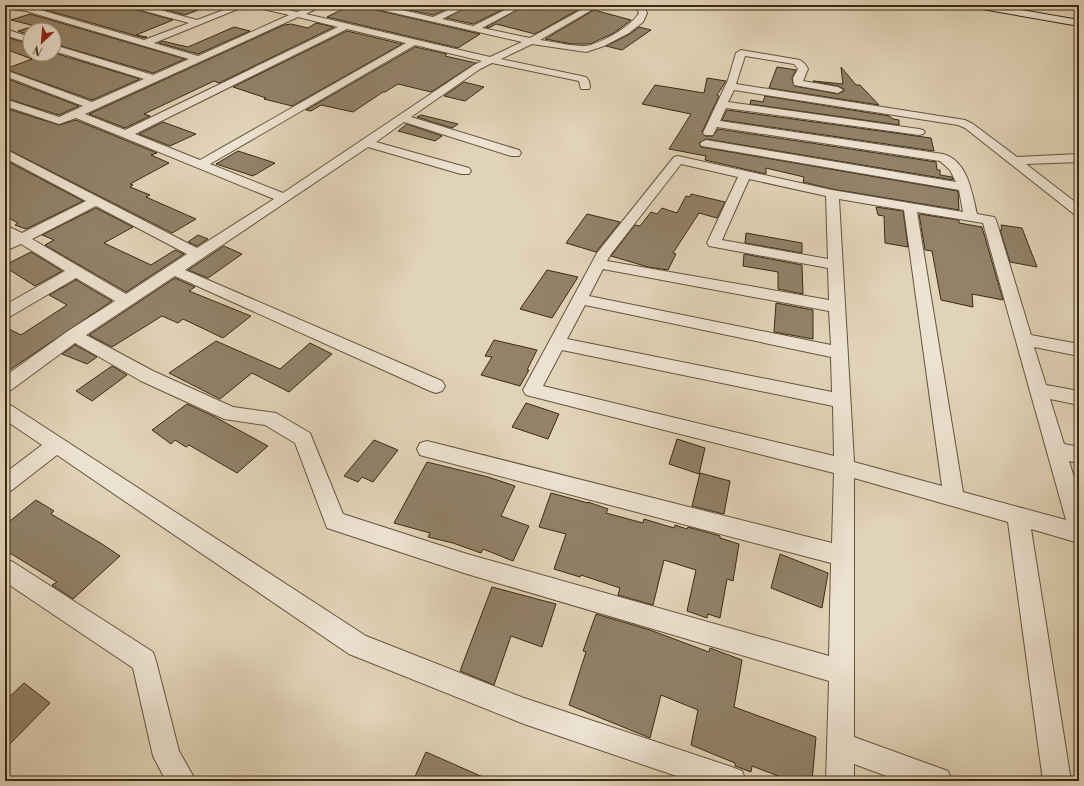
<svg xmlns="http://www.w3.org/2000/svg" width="1084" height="786" viewBox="0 0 1084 786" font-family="'Libre Bodoni',serif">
	<rect width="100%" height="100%" fill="#e1d3b7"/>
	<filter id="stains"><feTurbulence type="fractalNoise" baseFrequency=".005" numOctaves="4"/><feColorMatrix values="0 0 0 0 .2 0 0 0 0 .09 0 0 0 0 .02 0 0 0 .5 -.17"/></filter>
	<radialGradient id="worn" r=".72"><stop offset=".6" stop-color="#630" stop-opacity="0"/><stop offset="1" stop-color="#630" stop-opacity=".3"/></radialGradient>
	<g fill="#918269" stroke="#3a2a14">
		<path d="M 56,5 L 128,5 L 130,8 L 173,20 L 136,35 L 147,37 L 144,38 L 43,9 Z"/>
		<path d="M 148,5 L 209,5 L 209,6 L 185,15 Z"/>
		<path d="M 386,5 L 455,5 L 433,15 Z"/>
		<path d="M 471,5 L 512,5 L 473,24 L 446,18 Z"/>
		<path d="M 526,5 L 575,5 L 583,7 L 535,34 L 496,24 L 489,28 L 486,27 Z"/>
		<path d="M 349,6 L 372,9 L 480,34 L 458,48 L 327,17 Z"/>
		<path d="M 594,10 L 631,20 L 614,33 L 590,44 L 573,44 L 545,39 Z"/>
		<path d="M 30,14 L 185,59 L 153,73 L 54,44 L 54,30 L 30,30 L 30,35 L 18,31 L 35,26 L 11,20 Z"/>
		<path d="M 316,23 L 334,27 L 219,83 L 214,81 L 144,114 L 150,116 L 125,128 L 89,114 L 284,25 L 291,24 L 308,28 Z"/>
		<path d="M 234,27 L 250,31 L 198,54 L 159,43 L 162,41 L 188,47 Z"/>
		<path d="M 639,27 L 651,30 L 622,50 L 606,46 L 630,34 Z"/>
		<path d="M 347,31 L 402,44 L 292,106 L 264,99 L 266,98 L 233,87 Z"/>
		<path d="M 5,37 L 30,44 L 30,54 L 54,54 L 54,53 L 140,79 L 92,100 L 5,69 L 32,59 L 5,49 Z"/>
		<path d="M 415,47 L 447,54 L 445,56 L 476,63 L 431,92 L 398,84 L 385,92 L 383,92 L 353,112 L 321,105 L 311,111 L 306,110 Z"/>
		<path d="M 777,67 L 796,70 L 792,78 L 794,86 L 838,94 L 844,91 L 844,89 L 838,86 L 813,81 L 843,84 L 841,67 L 856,85 L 860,85 L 879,105 L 769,88 Z"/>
		<path d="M 5,78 L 79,106 L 59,115 L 5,98 Z"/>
		<path d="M 707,78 L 726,81 L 717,95 L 719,96 L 702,132 L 705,136 L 713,136 L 718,129 L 936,162 L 937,170 L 940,170 L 940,175 L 952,177 L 953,180 L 706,139 L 699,143 L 701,147 L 958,191 L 959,210 L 832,189 L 803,182 L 804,177 L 766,168 L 766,174 L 705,160 L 706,156 L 669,149 L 691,114 L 642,104 L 655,85 L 704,93 Z"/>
		<path d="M 464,82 L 484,87 L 465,101 L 444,96 Z"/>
		<path d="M 765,96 L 889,116 L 893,119 L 899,120 L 899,125 L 750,104 L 751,100 L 763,102 Z"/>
		<path d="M 5,108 L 59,125 L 76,120 L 157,153 L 151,155 L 169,163 L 130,184 L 133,185 L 130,187 L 150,195 L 146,197 L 196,219 L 172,233 L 5,148 Z"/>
		<path d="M 727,110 L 931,138 L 934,151 L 722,120 Z"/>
		<path d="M 421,115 L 458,124 L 452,128 L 417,117 Z"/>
		<path d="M 163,122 L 196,134 L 170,146 L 139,134 Z"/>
		<path d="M 407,124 L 442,136 L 435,141 L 398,131 Z"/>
		<path d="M 238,151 L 275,163 L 253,176 L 216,164 Z"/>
		<path d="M 5,160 L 83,201 L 26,229 L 15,225 L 18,223 L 5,216 Z"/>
		<path d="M 691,194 L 725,202 L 717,218 L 699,213 L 673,253 L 676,254 L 668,270 L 648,267 L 611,256 L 635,225 L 640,226 L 651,212 L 657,214 L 662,208 L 677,213 L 686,196 L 690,197 Z"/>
		<path d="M 876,207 L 903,211 L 908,247 L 885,243 L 884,216 L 878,215 Z"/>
		<path d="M 96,208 L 133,227 L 104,243 L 151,265 L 175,250 L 184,254 L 126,292 L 45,245 L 54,240 L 42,235 Z"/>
		<path d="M 587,214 L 620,222 L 596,252 L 566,243 Z"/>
		<path d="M 919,214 L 959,220 L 959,223 L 982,227 L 1003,300 L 972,294 L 973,307 L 941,300 L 932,251 L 925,250 Z"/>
		<path d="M 1001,225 L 1022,228 L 1037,267 L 1010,262 L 1000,230 L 1002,230 Z"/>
		<path d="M 746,233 L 802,243 L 802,253 L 745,243 Z"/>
		<path d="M 198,235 L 208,239 L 197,246 L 188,242 Z"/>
		<path d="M 224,246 L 242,254 L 208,278 L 188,270 Z"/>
		<path d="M 31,252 L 62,271 L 35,286 L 5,267 L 5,265 Z"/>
		<path d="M 744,254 L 802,265 L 803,294 L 778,289 L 778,272 L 743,266 Z"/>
		<path d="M 547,270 L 578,277 L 552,318 L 520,309 Z"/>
		<path d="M 175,278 L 195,287 L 189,291 L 251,316 L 223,338 L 183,319 L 178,323 L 162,316 L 112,347 L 89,335 Z"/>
		<path d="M 76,280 L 112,301 L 5,373 L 5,327 L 21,335 L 67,305 L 49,295 Z"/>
		<path d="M 776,303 L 813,310 L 813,339 L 774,332 Z"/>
		<path d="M 494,340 L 537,350 L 527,370 L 529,370 L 520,386 L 481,375 L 492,357 L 485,356 Z"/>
		<path d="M 216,341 L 280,369 L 310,343 L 332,354 L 289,392 L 252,373 L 220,399 L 169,373 Z"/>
		<path d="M 75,345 L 97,357 L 87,364 L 62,354 Z"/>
		<path d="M 112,366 L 127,375 L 92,401 L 76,391 Z"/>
		<path d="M 526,403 L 559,414 L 548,439 L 512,427 Z"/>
		<path d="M 187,404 L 213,416 L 268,446 L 237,473 L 189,445 L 186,447 L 175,440 L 171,444 L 152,430 Z"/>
		<path d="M 677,439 L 705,448 L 699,474 L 669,464 Z"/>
		<path d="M 374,440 L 398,450 L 373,482 L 362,477 L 358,482 L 344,476 Z"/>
		<path d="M 427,462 L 488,477 L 515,486 L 501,516 L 529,526 L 513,561 L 483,549 L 481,553 L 453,543 L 428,537 L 430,533 L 394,523 Z"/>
		<path d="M 700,473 L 730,481 L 724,514 L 692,506 Z"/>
		<path d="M 551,493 L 588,503 L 588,502 L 608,509 L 606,513 L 643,523 L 644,519 L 674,528 L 675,525 L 687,529 L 688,527 L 720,536 L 720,538 L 739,544 L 733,581 L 727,579 L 720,618 L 708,614 L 707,618 L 687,611 L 696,570 L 664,560 L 653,605 L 618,595 L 620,588 L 581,575 L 580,577 L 554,569 L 566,534 L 539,527 Z"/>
		<path d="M 36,500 L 54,511 L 51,514 L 102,544 L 120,556 L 73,599 L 52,585 L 57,582 L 5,550 L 5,525 Z"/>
		<path d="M 780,554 L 828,573 L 822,608 L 771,588 Z"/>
		<path d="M 492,587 L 556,604 L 542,647 L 511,636 L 494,685 L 460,671 Z"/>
		<path d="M 596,614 L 650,630 L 709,652 L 710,648 L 742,660 L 734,707 L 816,737 L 812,781 L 791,781 L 752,766 L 751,772 L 735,766 L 735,763 L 691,745 L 698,710 L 661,695 L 650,738 L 569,705 L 586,652 L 583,651 Z"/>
		<path d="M 24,683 L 50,703 L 5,749 L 5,701 Z"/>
		<path d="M 426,752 L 492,781 L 413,781 Z"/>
	</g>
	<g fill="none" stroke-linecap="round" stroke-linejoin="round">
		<defs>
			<g id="street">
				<path d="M 5,5 L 30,7 L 144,40 L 189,23 L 130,7 L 129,5 L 142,5 L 197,20 L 237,5 L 248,5 L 154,43 L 198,56 L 289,15 L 254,7 L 253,5 L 267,5 L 297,12 L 312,5 L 323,5 L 306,14 L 490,57 L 522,42 L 368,7 L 364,5 L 379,5 L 433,17 L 459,5 L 470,5 L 442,19 L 473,26 L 515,5 L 525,5 L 482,28 L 530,38 L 590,5 L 600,5 L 540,40 C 555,42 570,46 584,46 C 598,46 633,25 639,13 L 635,5 L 643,5 L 647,13 L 643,22 L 629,33 L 604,46 L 586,52 L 532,44 L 501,59 L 586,77 L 589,81 L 590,87 L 589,89 L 581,89 L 579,81 L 492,63 L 480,69 L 411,117 L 519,150 L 521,153 L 519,156 L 511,156 L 404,122 L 376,142 L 469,168 L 471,171 L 469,174 L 461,174 L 368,147 L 185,270 L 442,381 L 445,386 L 442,391 L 436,393 L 430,391 L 175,276 L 86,335 L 153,371 L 233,407 L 276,413 L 310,433 L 343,514 L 467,554 L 829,656 L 831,563 L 427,457 L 420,455 L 417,449 L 420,443 L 427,441 L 832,543 L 834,473 L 526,395 L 523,390 L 597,253 L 674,157 L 678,156 L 832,190 L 963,212 L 959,190 L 702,146 L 700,144 L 702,142 L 706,140 L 956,182 L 950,170 L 940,161 L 717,127 L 713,135 L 705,135 L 703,133 L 728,80 L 736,53 L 741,50 L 800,60 L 805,64 L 808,69 L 803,81 L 838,87 L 843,90 L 838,93 L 794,85 L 793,78 L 798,69 L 794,64 L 745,56 L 736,84 L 965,120 L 973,124 L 1017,157 L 1079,154 L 1079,162 L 1026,164 L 1079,205 L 1079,215 L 1074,214 L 965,128 L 958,125 L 734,90 L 728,102 L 919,129 L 923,130 L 925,132 L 923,134 L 919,135 L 726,108 L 720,121 L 943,154 C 968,161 972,193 977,214 L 994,217 L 996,220 L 1031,335 L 1079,344 L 1079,356 L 1034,347 L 1046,385 L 1079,391 L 1079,405 L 1050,399 L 1064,444 L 1079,447 L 1079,463 L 1069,461 L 1079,494 L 1079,543 L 1031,529 L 1071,781 L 1043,781 L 1008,522 L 854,478 L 854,737 L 948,771 L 952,781 L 900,781 L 854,764 L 854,781 L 826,781 L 829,681 L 467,574 L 327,528 L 295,443 L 265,425 L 224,419 L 141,381 L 75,343 L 11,390 L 5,392 L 5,376 L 68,331 L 115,301 L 76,278 L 11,316 L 5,317 L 5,305 L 65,271 L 21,244 L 5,251 L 5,241 L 11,238 L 5,235 L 5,225 L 22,233 L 86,201 L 5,158 L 5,149 L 197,248 L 274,199 L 76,118 L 59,124 L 5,106 L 5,99 L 59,117 L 83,106 L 5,76 L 5,70 L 92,102 L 144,79 L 54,51 L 54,45 L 153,75 L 189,59 L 26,11 L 5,8 ZM 298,17 L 338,27 L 125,130 L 85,114 ZM 347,29 L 406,43 L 200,160 L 135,134 ZM 415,45 L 482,61 L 474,65 L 283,193 L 210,164 ZM 681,164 L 738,177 L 707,243 L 709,246 L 828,268 L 829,300 L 607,261 L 611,254 ZM 749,179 L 826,196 L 828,259 L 722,240 ZM 839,199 L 904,210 L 942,486 L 854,462 ZM 96,206 L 187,254 L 126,294 L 32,239 ZM 917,212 L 983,223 L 1066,520 L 963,492 ZM 603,269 L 829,311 L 831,345 L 589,296 ZM 585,305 L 831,357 L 832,392 L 567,339 ZM 562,350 L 833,406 L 834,456 L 543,386 Z"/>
				<path d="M 5,29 L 30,37 L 30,43 L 5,35 Z"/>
				<path d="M 5,404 L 12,406 L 366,636 L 524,698 L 732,767 L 742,771 L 746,781 L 691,781 L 524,724 L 349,654 L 57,455 L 12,490 L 5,493 L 5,473 L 42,445 L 5,420 Z"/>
				<path d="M 5,559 L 13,562 L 153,652 L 156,661 L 179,751 L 196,781 L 166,781 L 153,756 L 133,668 L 5,582 Z"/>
			</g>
			<path id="secondary" d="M 971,5 L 993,5 L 1079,20 L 1079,26 L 976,8 Z"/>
		</defs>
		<use href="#street" stroke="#64543d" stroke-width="2"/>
		<use href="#secondary" stroke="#3a2a14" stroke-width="2"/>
		<use href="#street" fill="#ece2d0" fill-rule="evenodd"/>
		<use href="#secondary" fill="#ece2d0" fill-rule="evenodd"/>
	</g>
	<rect width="1084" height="786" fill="none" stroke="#e1d3b7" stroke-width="20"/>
	<rect x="6" y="6" width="1072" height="774" fill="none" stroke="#3a2a14" stroke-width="2"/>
	<rect x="10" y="10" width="1064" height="766" fill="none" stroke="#3a2a14"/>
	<g transform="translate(42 42) rotate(206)"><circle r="19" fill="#ece2d0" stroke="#a59885"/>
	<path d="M0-3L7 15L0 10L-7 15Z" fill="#8f2418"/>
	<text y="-6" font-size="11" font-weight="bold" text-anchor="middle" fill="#3a2a14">N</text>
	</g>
	<rect width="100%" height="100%" filter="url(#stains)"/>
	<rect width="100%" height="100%" fill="url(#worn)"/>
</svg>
